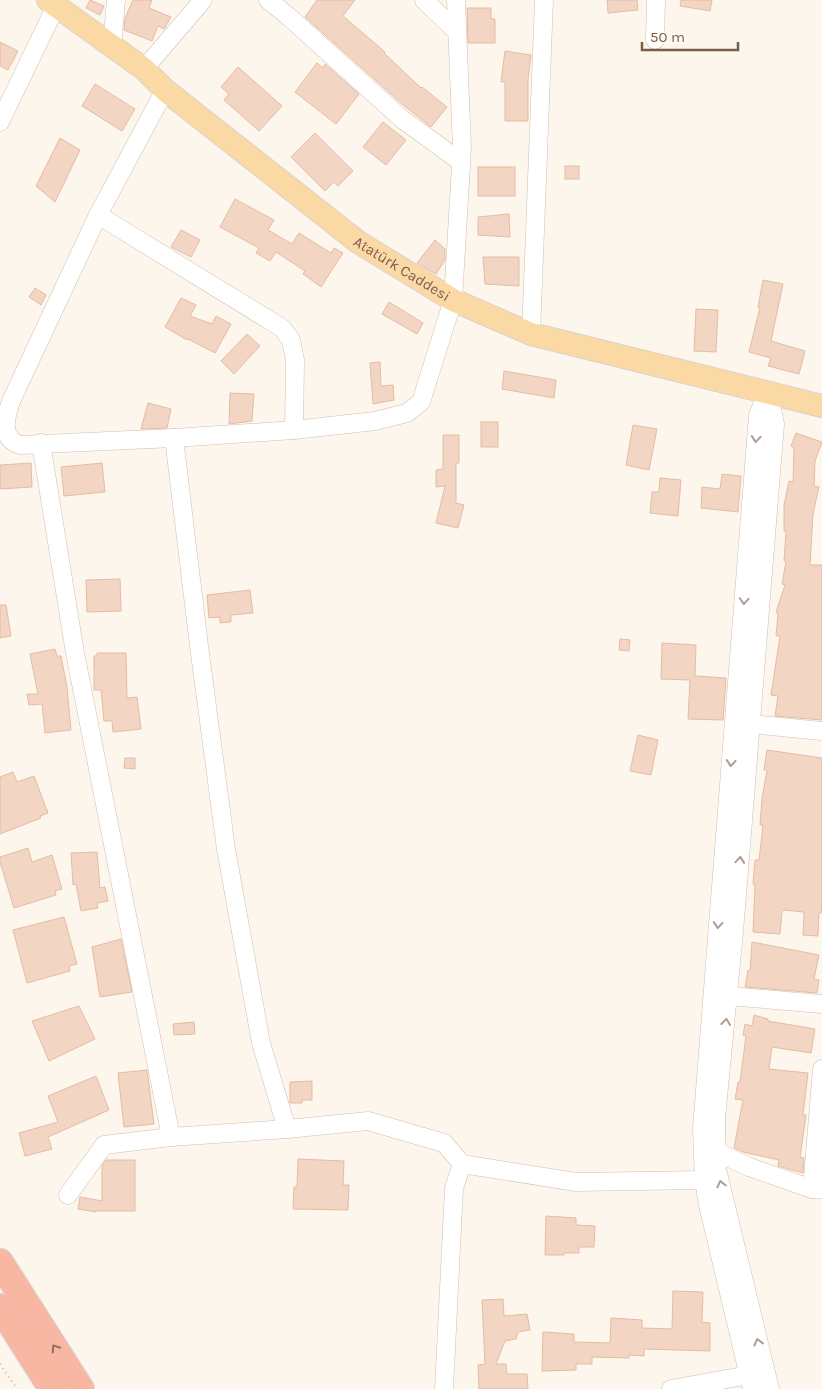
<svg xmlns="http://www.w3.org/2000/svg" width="822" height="1389" viewBox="0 0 822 1389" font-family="Karla,sans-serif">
	<rect width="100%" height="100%" fill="#fdf6ec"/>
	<g fill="#f3d5c3" stroke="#e6bba3">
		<path d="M 90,0 L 104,6 L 100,15 L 86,8 Z"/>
		<path d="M 133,0 L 152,0 L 149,8 L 171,17 L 164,29 L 158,26 L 152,41 L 124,30 L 125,18 Z"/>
		<path d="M 317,0 L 355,0 L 343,16 L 385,52 L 384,53 L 421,88 L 422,87 L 447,107 L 431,127 L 402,104 L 305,17 Z"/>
		<path d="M 607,0 L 637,0 L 638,10 L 608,13 Z"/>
		<path d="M 681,0 L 712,0 L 710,11 L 680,6 Z"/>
		<path d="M 467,8 L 491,8 L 491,19 L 495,19 L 495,43 L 468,43 Z"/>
		<path d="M 0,42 L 18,51 L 8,70 L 0,66 Z"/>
		<path d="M 505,51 L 531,55 L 528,80 L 528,121 L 505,121 L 505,82 L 501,82 Z"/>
		<path d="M 317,63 L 323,68 L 325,64 L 359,94 L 336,124 L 295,92 Z"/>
		<path d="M 238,67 L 282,106 L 259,131 L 224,100 L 229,94 L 221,87 Z"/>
		<path d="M 95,84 L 135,109 L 122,131 L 82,106 Z"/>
		<path d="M 383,122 L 406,140 L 386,165 L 363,147 Z"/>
		<path d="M 315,133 L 353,171 L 338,186 L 334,182 L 325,191 L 291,157 Z"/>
		<path d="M 60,138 L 80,150 L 55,202 L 36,186 Z"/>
		<rect x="565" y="166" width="14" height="13"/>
		<rect x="478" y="167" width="37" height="29"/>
		<path d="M 235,199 L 274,220 L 268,230 L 292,244 L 299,233 L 331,253 L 334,248 L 343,253 L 321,287 L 303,274 L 305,271 L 276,252 L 270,261 L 256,253 L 259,248 L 220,227 Z"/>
		<path d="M 509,214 L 510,237 L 478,235 L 478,217 Z"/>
		<path d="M 181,230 L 200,240 L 191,257 L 171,247 Z"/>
		<path d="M 435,240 L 445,249 L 445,260 L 436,274 L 417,263 Z"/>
		<path d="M 483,257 L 519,257 L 519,286 L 485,284 Z"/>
		<path d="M 763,280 L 783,284 L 771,341 L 805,351 L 799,374 L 768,366 L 771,358 L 749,352 L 760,307 L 758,307 Z"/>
		<path d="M 35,288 L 46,295 L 41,305 L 29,297 Z"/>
		<path d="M 181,298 L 196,305 L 190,316 L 212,324 L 216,316 L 231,324 L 215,353 L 188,339 L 187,340 L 165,327 Z"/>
		<path d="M 389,302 L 423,323 L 417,334 L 382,314 Z"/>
		<path d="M 696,309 L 718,310 L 716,352 L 694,351 Z"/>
		<path d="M 247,334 L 260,346 L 234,374 L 221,361 Z"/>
		<path d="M 380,362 L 381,386 L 393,385 L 394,400 L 373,404 L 370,363 Z"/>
		<path d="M 504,371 L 556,380 L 554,398 L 502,389 Z"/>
		<path d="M 230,393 L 254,394 L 252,421 L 229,424 Z"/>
		<path d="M 148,403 L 171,409 L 167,428 L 141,429 Z"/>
		<rect x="481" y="422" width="17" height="25"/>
		<path d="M 633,425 L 657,429 L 649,470 L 626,465 Z"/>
		<path d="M 796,433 L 822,442 L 815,461 L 814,486 L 819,487 L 813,514 L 810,565 L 822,565 L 822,720 L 775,716 L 778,696 L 771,695 L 780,636 L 776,636 L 778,613 L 776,612 L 785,585 L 782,584 L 786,562 L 784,561 L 786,531 L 784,531 L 784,505 L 789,481 L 793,482 L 794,448 L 791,446 Z"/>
		<path d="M 443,435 L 459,435 L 459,463 L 456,463 L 456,503 L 464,505 L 458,528 L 436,523 L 445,486 L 436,487 L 436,470 L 443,469 Z"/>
		<path d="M 31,463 L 32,487 L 0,489 L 0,465 Z"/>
		<path d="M 102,463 L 105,492 L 64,496 L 61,467 Z"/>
		<path d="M 722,474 L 741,476 L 738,512 L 701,508 L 702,487 L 720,489 Z"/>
		<path d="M 660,478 L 681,480 L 678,516 L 650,513 L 652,492 L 659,492 Z"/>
		<path d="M 120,579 L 121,611 L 87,612 L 86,580 Z"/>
		<path d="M 250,590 L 253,613 L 231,615 L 231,622 L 220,623 L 220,617 L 209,618 L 207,595 Z"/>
		<path d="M 0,605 L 6,605 L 11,636 L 0,638 Z"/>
		<path d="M 620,639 L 630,640 L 629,651 L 619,650 Z"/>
		<path d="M 662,643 L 696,645 L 695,676 L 726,678 L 723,720 L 688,719 L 690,680 L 661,679 Z"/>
		<path d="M 55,649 L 57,656 L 61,656 L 67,687 L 71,730 L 45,733 L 42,704 L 29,705 L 27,694 L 38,694 L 30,654 Z"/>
		<path d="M 97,653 L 126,653 L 127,698 L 137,697 L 141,729 L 113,732 L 112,721 L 104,721 L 101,690 L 94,690 L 94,656 L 97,656 Z"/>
		<path d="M 638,735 L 658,740 L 651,775 L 630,771 Z"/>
		<path d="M 767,750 L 822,758 L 822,903 L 821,913 L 819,913 L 818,936 L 803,935 L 804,912 L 783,910 L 782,911 L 780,934 L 753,932 L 755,885 L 753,884 L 755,860 L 759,860 L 763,825 L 760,825 L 762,799 L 767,770 L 764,770 Z"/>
		<path d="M 125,758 L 135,758 L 135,769 L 124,768 Z"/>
		<path d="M 13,772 L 17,782 L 34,776 L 48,813 L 40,816 L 41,818 L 0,834 L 0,777 Z"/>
		<path d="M 28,848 L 32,862 L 52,855 L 62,889 L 55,891 L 56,895 L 14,908 L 0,862 L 0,857 Z"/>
		<path d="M 97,852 L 100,888 L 105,887 L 108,901 L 97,903 L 98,908 L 81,911 L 76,884 L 73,885 L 71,853 Z"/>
		<path d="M 64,917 L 77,964 L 69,966 L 70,971 L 27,983 L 13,930 Z"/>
		<path d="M 121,939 L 132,992 L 100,997 L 92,947 Z"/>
		<path d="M 752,942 L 819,955 L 814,979 L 819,980 L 817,993 L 745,987 L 748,970 L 750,971 Z"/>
		<path d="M 79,1006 L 95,1039 L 49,1061 L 32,1021 Z"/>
		<path d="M 754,1015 L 768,1019 L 768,1021 L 815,1029 L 811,1053 L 772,1047 L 769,1069 L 808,1073 L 803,1115 L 806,1115 L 800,1157 L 804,1158 L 803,1173 L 778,1166 L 779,1160 L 743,1152 L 734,1148 L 743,1100 L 735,1099 L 738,1082 L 740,1082 L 746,1036 L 743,1035 L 745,1024 L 752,1026 Z"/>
		<path d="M 194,1022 L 195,1034 L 174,1035 L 173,1024 Z"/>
		<path d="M 147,1070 L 154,1124 L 124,1127 L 118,1073 Z"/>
		<path d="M 96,1076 L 109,1110 L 48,1137 L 52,1149 L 25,1156 L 19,1133 L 58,1122 L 48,1096 Z"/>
		<path d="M 312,1081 L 312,1100 L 302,1100 L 302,1103 L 290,1103 L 290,1082 Z"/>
		<path d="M 298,1159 L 344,1161 L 343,1185 L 349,1185 L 348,1210 L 293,1209 L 294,1187 L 297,1187 Z"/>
		<path d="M 106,1160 L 135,1160 L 135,1211 L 96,1211 L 96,1212 L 78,1209 L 80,1197 L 102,1201 L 102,1166 Z"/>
		<path d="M 546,1216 L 576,1218 L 576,1225 L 595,1226 L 594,1247 L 579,1247 L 579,1253 L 564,1253 L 564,1255 L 545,1255 Z"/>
		<path d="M 673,1291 L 703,1292 L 702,1322 L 710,1323 L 710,1351 L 644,1349 L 644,1356 L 629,1355 L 629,1358 L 592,1357 L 592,1364 L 576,1364 L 576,1370 L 542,1371 L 543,1332 L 574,1334 L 574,1342 L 610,1343 L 611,1318 L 642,1320 L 642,1328 L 672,1329 Z"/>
		<path d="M 503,1299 L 504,1316 L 527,1314 L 530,1330 L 518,1332 L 516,1339 L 505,1341 L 496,1364 L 506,1364 L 507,1374 L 527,1374 L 528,1389 L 479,1389 L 478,1365 L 485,1364 L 482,1300 Z"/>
	</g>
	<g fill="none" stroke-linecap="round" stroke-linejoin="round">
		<defs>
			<g id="minor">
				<path d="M 268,0 L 288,16 L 402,119 L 461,162"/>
				<path d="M 424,0 L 457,32"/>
				<path d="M 655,40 L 656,0"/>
				<path d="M 112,47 L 116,0"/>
				<path d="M 144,69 L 203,0"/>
				<path d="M 165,90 L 98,215 L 12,399 C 5,417 0,439 20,445 L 174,438 L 294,430 L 375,421 L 407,413 L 421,402 L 453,300 L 462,148 L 456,0"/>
				<path d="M 0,122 L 56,6"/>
				<path d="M 98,215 L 282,328 L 291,340 L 295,360 L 294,430"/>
				<path d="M 531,334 L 544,0"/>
				<path d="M 768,392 L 775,424 L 734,932 L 716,1118 L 717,1169 L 770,1389"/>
				<path d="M 174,438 L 199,646 L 226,849 L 261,1043 L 287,1129"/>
				<path d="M 41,443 L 75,653 L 171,1137"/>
				<path d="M 751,724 L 822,731"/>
				<path d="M 728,996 L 822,1004"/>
				<path d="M 717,1152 L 749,1167 L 812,1189 L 822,1189"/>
				<path d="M 812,1189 L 822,1069"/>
				<path d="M 68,1195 L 104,1145 L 171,1137 L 287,1129 L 368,1121 L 444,1143 L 462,1164 L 576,1182 L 704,1180"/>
				<path d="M 444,1389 L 454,1188 L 462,1164"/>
				<path d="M 671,1389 L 749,1375"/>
				<path d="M 752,1389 L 708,1205 L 704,1180 L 702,1129 L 758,415 L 768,392"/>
			</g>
			<g id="major">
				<path id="s1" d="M 48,0 L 144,69 L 165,90 L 358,242 L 453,300 L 531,334 L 822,406"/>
			</g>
			<g id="highway">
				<path d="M 0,1262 L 81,1389"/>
				<path d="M 0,1307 L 52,1389"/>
			</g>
		</defs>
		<use href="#minor" stroke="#d1beb0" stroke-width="19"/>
		<use href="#major" stroke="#dad1cd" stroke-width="24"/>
		<use href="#highway" stroke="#dad1cd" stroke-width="28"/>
		<path stroke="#d9b8a5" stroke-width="2.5" stroke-dasharray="1 4" stroke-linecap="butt" d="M 0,1364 L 17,1389"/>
		<use href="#minor" stroke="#fff" stroke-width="18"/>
		<use href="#major" stroke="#fbd9a5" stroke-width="22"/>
		<use href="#highway" stroke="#f7b7a3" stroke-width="26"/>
	</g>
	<defs><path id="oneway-chevron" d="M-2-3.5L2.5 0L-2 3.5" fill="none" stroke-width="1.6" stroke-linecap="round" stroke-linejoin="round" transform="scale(1.25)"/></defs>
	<g stroke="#af9d94">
		<use href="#oneway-chevron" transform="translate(756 439) rotate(95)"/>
		<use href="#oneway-chevron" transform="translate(744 601) rotate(94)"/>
		<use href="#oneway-chevron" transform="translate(731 763) rotate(95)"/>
		<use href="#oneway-chevron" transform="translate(740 860) rotate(-85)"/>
		<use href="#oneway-chevron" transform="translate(718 925) rotate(95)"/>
		<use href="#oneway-chevron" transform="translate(726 1022) rotate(-84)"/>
		<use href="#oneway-chevron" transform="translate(721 1184) rotate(-103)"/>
		<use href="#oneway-chevron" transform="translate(758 1342) rotate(-104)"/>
	</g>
	<use stroke="#936e5e" href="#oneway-chevron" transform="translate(55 1348) rotate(-123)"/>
	<g text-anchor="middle" stroke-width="4" stroke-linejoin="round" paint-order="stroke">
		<g font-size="15" fill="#7a5c4d" stroke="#fffaf3">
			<text dy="5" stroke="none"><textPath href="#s1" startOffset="445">Atatürk Caddesi</textPath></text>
		</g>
	</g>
	<path d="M642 42v8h96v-8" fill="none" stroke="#7a5c4d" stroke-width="2.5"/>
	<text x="650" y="42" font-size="15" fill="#7a5c4d" stroke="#fffaf3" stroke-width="4" paint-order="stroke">50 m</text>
</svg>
